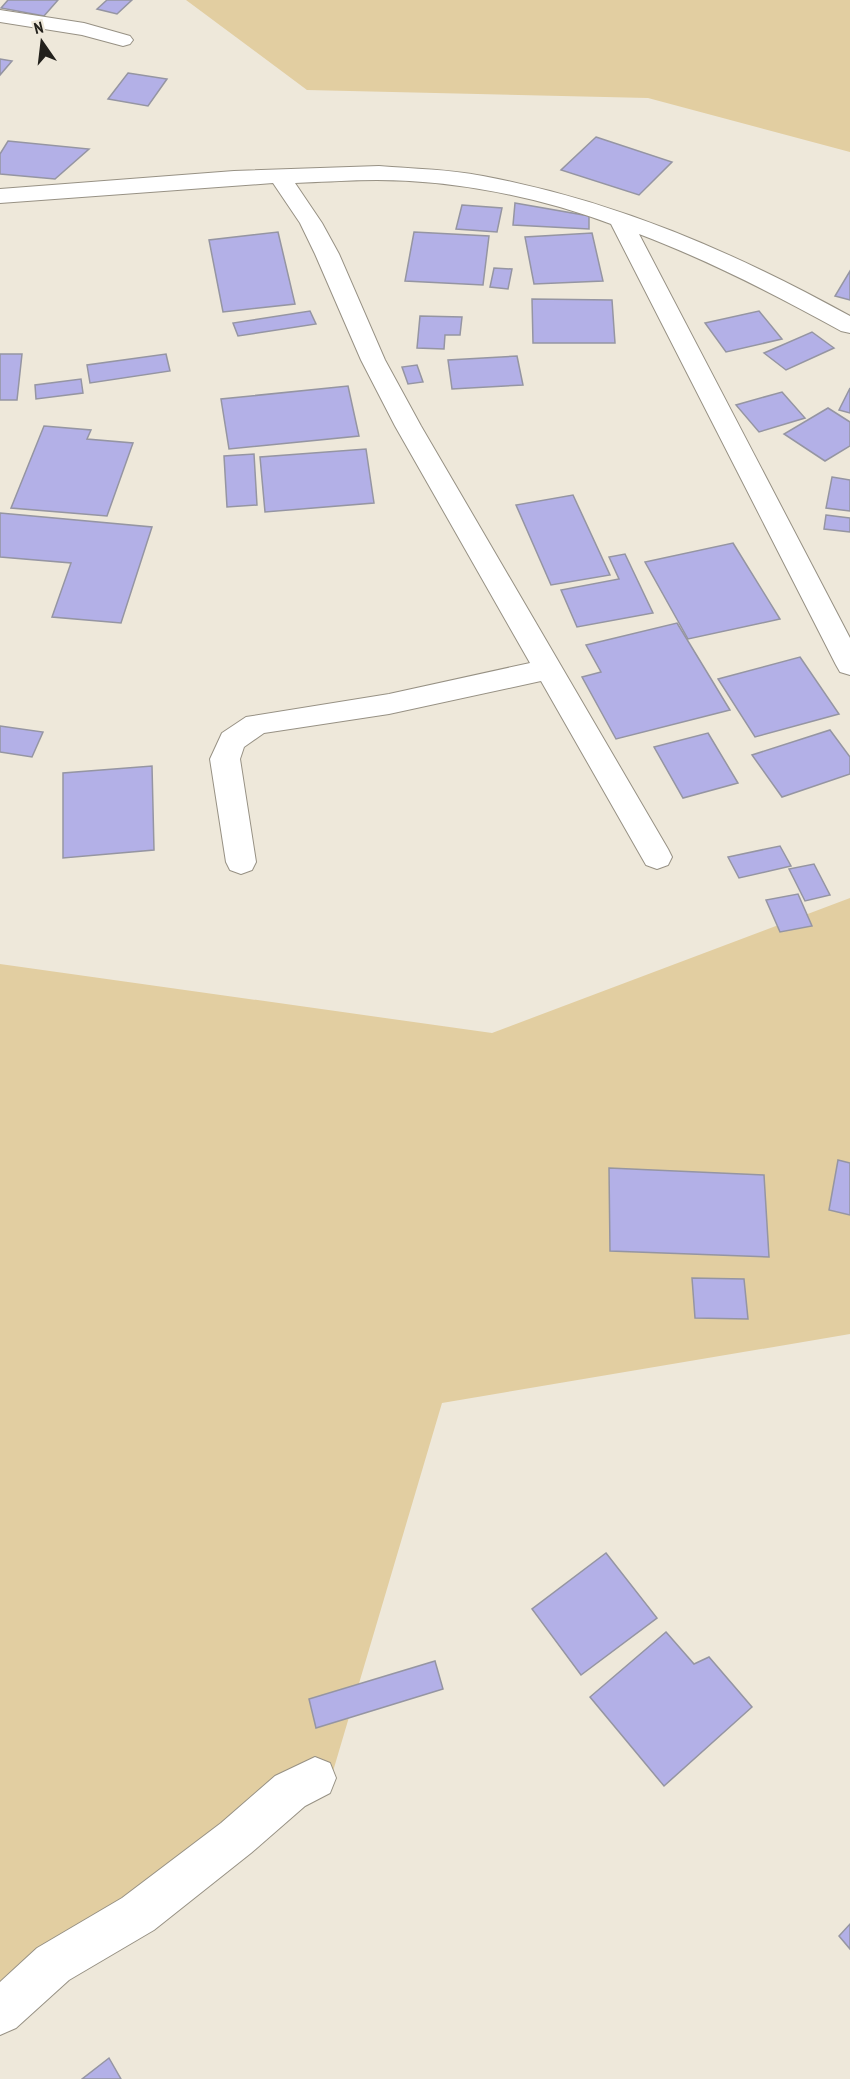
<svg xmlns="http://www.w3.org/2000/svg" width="850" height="2079" viewBox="0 0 850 2079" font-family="'PT Sans Narrow',sans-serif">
	<rect width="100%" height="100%" fill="#eee8da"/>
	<g fill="#e2cea1">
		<path d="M 186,0 L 850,0 L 850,152 L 648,98 L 307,90 Z"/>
		<path d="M 850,898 L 850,1334 L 442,1403 L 331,1778 L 0,1989 L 0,964 L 492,1033 Z"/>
	</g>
	<g fill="#b3b0e7" stroke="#9595a2" stroke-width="1.5">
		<path d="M 8,0 L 58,0 L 44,16 L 1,8 Z"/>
		<path d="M 107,0 L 132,0 L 117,14 L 97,9 Z"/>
		<path d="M 0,59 L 12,61 L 0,75 Z"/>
		<path d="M 128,73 L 167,79 L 148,106 L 108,99 Z"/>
		<path d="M 596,137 L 672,162 L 639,195 L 561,170 Z"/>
		<path d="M 8,141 L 89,149 L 55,179 L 0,174 L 0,154 Z"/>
		<path d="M 515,203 L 589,216 L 589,229 L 513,225 Z"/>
		<path d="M 462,205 L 502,208 L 497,232 L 456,229 Z"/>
		<path d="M 278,232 L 295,304 L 223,312 L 209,240 Z"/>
		<path d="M 414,232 L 489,236 L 483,285 L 405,281 Z"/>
		<path d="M 592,233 L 603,281 L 534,284 L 525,237 Z"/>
		<path d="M 494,268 L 512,269 L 508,289 L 490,287 Z"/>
		<path d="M 850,271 L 850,300 L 835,296 Z"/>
		<path d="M 532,299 L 612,300 L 615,343 L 533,343 Z"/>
		<path d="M 310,311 L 316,324 L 238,336 L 233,323 Z"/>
		<path d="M 759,311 L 782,339 L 726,352 L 705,323 Z"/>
		<path d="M 420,316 L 462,317 L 460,335 L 445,335 L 444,349 L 417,348 Z"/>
		<path d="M 812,332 L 834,348 L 786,370 L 764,353 Z"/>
		<path d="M 0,354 L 22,354 L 17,400 L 0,400 Z"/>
		<path d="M 166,354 L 170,371 L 90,383 L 87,365 Z"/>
		<path d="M 517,356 L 523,385 L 452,389 L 448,360 Z"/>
		<path d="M 417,365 L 423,382 L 408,384 L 402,367 Z"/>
		<path d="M 81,379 L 83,393 L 36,399 L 35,385 Z"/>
		<path d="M 348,386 L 359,436 L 229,449 L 221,399 Z"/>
		<path d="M 850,388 L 850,413 L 839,410 Z"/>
		<path d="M 782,392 L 805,418 L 759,432 L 736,405 Z"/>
		<path d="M 828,408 L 850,422 L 850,446 L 825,461 L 784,434 Z"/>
		<path d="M 44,426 L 91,430 L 87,439 L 133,443 L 107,516 L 11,508 Z"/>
		<path d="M 366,449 L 374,503 L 265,512 L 260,457 Z"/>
		<path d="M 254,454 L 257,505 L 227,507 L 224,456 Z"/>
		<path d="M 832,477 L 850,480 L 850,511 L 826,508 Z"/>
		<path d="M 573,495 L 610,575 L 551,585 L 516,505 Z"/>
		<path d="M 0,513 L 152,527 L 121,623 L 52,617 L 71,563 L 0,557 Z"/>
		<path d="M 826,515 L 850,518 L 850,532 L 824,529 Z"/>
		<path d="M 733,543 L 780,619 L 688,639 L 645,562 Z"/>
		<path d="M 625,554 L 653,613 L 577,627 L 561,590 L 619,579 L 609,557 Z"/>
		<path d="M 677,623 L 730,710 L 616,739 L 582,677 L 601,672 L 586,645 Z"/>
		<path d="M 800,657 L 839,714 L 755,737 L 718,679 Z"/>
		<path d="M 0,726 L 43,732 L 32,757 L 0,752 Z"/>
		<path d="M 830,730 L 850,757 L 850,774 L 782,797 L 752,755 Z"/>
		<path d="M 708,733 L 738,783 L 683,798 L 654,747 Z"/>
		<path d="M 152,766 L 154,850 L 63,858 L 63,773 Z"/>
		<path d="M 780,846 L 791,866 L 739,878 L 728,857 Z"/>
		<path d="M 814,864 L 830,895 L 805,901 L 789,869 Z"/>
		<path d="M 798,894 L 812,926 L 780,932 L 766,900 Z"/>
		<path d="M 838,1160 L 850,1163 L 850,1215 L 829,1210 Z"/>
		<path d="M 609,1168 L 764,1175 L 769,1257 L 610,1251 Z"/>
		<path d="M 692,1278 L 744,1279 L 748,1319 L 695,1318 Z"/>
		<path d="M 606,1553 L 657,1618 L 581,1675 L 532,1609 Z"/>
		<path d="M 666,1632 L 694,1664 L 709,1657 L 752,1707 L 664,1786 L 590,1697 Z"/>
		<path d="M 435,1661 L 443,1689 L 316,1728 L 309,1699 Z"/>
		<path d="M 850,1924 L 850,1949 L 839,1936 Z"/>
		<path d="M 109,2058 L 121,2079 L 82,2079 Z"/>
	</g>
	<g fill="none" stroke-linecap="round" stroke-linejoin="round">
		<defs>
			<g id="minor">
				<path d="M 0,10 L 84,23 L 130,36 L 133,40 L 130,44 L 123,46 L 82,35 L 0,22 Z"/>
				<path d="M 379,166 C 413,169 449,169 483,176 C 616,201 732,251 850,316 L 850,333 L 841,331 C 776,295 710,261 639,234 L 850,638 L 850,675 L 840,672 L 836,665 L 611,224 C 539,197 454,180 377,180 C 350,180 322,182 295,183 L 322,223 L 339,254 L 385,360 L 421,426 L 668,849 L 672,857 L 668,865 L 657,869 L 646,865 L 541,681 L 389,714 L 264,733 L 244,747 L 240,759 L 256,862 L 252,870 L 241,874 L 230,870 L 226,862 L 210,759 L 222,733 L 246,717 L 389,694 L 530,663 L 395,426 L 361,360 L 315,254 L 300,223 L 273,183 L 0,203 L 0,189 L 234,171 Z"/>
				<path d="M 315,1757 L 330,1763 L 336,1778 L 330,1793 L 305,1806 L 251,1853 L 154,1930 L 69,1980 L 16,2028 L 0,2035 L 0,1982 L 37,1948 L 122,1898 L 221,1823 L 275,1776 Z"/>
			</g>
		</defs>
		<use href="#minor" stroke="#979184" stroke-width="2"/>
		<use href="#minor" fill="#fff" fill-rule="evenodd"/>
	</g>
	<g transform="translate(42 42) rotate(346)" stroke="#eee8da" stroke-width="4.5" paint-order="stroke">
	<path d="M0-4.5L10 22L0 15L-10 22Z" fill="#23211c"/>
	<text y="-9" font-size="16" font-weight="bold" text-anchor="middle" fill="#23211c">N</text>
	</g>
</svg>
